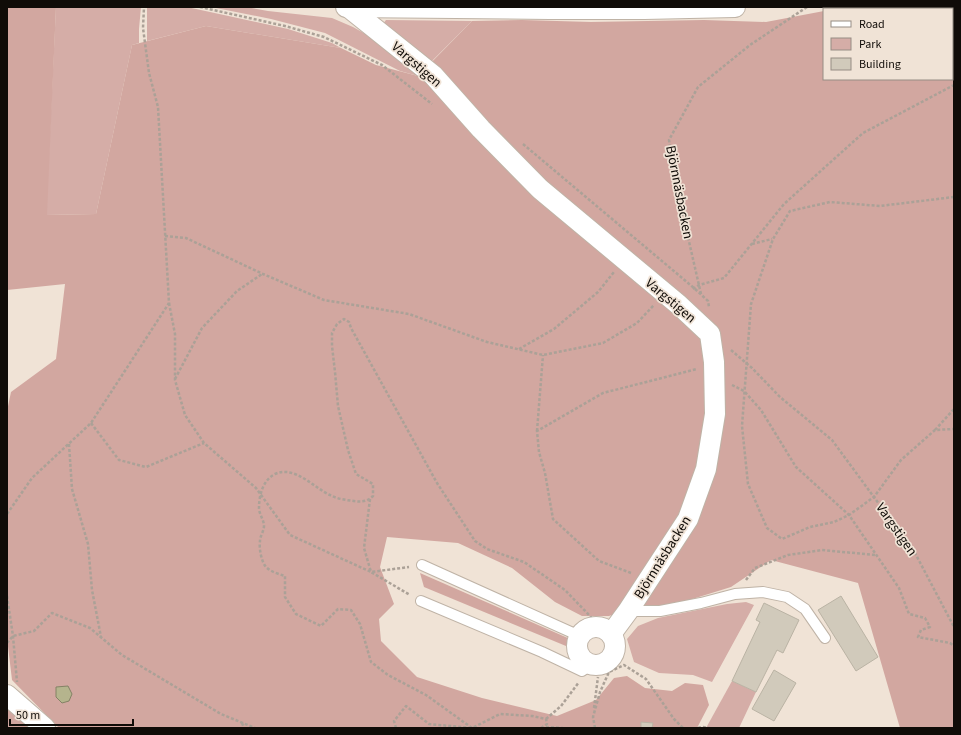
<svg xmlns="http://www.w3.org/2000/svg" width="961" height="735" viewBox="0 0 961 735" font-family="'Source Sans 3',sans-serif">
	<rect width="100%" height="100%" fill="#f0e3d6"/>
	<g fill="#d5ada7">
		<path d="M 56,7 L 141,7 L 139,29 L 139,43 L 132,45 L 96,214 L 46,215 Z"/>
		<path d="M 147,7 L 187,7 L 288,29 L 332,43 L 341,48 L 206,26 L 147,41 Z"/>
		<path d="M 211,7 L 246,7 L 268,11 L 332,18 L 353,27 L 369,36 L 418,76 L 400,71 L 325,33 L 271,19 Z"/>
		<path d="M 386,20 L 472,21 L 428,65 L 383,24 Z"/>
		<path d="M 746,602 L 754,605 L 712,682 L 693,675 L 659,673 L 634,662 L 627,639 L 638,626 L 658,618 L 727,604 Z"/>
		<path d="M 732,681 L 756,692 L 739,728 L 706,728 Z"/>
	</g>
	<g fill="#d2a7a0">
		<path d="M 7,7 L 56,7 L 47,215 L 96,214 L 132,45 L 206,26 L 341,48 L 376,65 L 418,76 L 472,21 L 522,20 L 591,22 L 704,20 L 766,22 L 824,11 L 824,79 L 952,79 L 952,9 L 832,9 L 842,7 L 954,7 L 954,728 L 900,728 L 858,583 L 771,560 L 731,587 L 673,605 L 638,606 L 609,616 L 582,616 L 555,602 L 512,568 L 458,543 L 387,537 L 380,567 L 394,604 L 379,619 L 381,641 L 417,677 L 482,698 L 557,716 L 596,700 L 614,678 L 627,676 L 645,688 L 672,691 L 685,683 L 703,685 L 709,705 L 697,728 L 59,728 L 12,680 L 7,638 L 7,411 L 11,392 L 56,359 L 65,284 L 7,290 Z"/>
		<path d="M 420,573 L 570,639 L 571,644 L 566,646 L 424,587 Z"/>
		<path d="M 7,704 L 35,728 L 7,728 Z"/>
	</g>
	<path fill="#b5b48d" stroke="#848265" d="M 68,686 L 72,694 L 69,701 L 62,703 L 56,697 L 56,687 Z"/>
	<g fill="#d1cabb" stroke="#bab3a4">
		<path d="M 841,596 L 878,657 L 856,671 L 818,610 Z"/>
		<path d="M 764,603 L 799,620 L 783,653 L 777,650 L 756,692 L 732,681 L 760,622 L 756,620 Z"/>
		<path d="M 774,670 L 796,683 L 774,721 L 752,709 Z"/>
		<path d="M 641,722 L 653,723 L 652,728 L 641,728 Z"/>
	</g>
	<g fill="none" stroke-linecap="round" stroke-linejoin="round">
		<defs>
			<g id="lane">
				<path d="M 422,565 L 573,633 L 582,632"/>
				<path d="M 421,601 L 542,652 L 582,671 L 592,664"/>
				<path d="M 628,611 L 660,611 L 701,603 L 735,594 L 763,592 L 787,597 L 805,609 L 825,638"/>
			</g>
			<g id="street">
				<path d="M 346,7 L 550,9 L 644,9 L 735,7"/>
				<path d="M 348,7 L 433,75 L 481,129 L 540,189 L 679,305 L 710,334 L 714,362 L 715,414 L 706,469 L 688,519 L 628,611 L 611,634"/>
				<circle cx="596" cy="646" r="19"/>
				<path d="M 7,695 L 45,728"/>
			</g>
		</defs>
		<use href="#lane" stroke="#bfb3a6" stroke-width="12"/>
		<use href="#street" stroke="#bfb3a6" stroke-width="22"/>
		<g stroke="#aba197" stroke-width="2.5" stroke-dasharray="3 2" stroke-linecap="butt">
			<path d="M 200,7 L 285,26 L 324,37 L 382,65 L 432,104"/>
			<path d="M 523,144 L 694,288 L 708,301 L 709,307"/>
			<path d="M 954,197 L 880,206 L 830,202 L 790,211 L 773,239 L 751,304 L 742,426 L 748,484 L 767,528 L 782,539 L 810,527 L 834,522 L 849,515 L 874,497 L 901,460 L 935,430 L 954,429"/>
			<path d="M 165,236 L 186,238 L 263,274 L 324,300 L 409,314 L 487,342 L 543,355 L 603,343 L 637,323 L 654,305"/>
			<path d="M 752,244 L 772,239"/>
			<path d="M 693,289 L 699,285 L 724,278 L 784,204 L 863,133 L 954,85"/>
			<path d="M 701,294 L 674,176 L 669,140 L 698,87 L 750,45 L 807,7"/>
			<path d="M 169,303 L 175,334 L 175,380 L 185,415 L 204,443 L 256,488 L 290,535 L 371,572 L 409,567"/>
			<path d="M 519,349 L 554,329 L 598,292 L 614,272"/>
			<path d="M 731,350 L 752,368 L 780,397 L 832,440 L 915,553 L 954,627"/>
			<path d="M 175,379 L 202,328 L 237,291 L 262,274"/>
			<path d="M 732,385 L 744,391 L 761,410 L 796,467 L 849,515 L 899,588 L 909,614 L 925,618 L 930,627 L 921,630 L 918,637 L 950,643 L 954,646"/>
			<path d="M 91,423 L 119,460 L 146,467 L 204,443"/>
			<path d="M 935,430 L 954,409"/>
			<path d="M 537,431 L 543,355"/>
			<path d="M 69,444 L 72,489 L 88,544 L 92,590 L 101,637"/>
			<path d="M 370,499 L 364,548 L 371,572 L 410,595"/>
			<path d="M 7,514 L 32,478 L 91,423 L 169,303 L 158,107 L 149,73 L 143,28 L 144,7"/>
			<path d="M 631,573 L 599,561 L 553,519 L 545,473 L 539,452 L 537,431 L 603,393 L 697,369"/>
			<path d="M 746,580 L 755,568 L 788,555 L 822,550 L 875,555"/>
			<path d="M 7,596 L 13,636 L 17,682"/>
			<path d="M 7,643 L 13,636 L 34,631 L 52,613 L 90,628 L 122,655 L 221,714 L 255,728"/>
			<path d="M 594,708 L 598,677"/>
			<path d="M 546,719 L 561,706 L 579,682"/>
			<path d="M 242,723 L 244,728"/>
			<path d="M 546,727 L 563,728"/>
			<path d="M 396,728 L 394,721 L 406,706 L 429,724 L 471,728"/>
			<path d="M 541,728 L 547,724 L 546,719 L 532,716 L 500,714 L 472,728 L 426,695 L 388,675 L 371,662 L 360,624 L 351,610 L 338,609 L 321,626 L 296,614 L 285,597 L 285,576 C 279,574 271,572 266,567 C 261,561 259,548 260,541 C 260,536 264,531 264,526 C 264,520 259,514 259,508 C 259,495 263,480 275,474 C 295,465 314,488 330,495 C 337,499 346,500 354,501 C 361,502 367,502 373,496 L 373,484 L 356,474 L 348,450 L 338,406 L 335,372 L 332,346 L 332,333 L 337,324 L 344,319 L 349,322 L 351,328 L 437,483 L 475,541 L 487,549 L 524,562 L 565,590 L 590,616 L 596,626"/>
			<path d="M 595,728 L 593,717 L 600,692 L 609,672 L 624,665 L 646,679 L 674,719 L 683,728"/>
			<path d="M 698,728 L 702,727 L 710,728"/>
		</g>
		<use href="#lane" stroke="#fff" stroke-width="10"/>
		<use href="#street" stroke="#fff" stroke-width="20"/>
	</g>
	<g text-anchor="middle" stroke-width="3.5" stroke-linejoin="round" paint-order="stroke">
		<g font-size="14" fill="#100c08" stroke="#f0e3d6">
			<text transform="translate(417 64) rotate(41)" y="5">Vargstigen</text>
			<text transform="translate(680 192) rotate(79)" y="5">Björnnäsbacken</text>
			<text transform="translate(671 300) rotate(40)" y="5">Vargstigen</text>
			<text transform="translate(897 529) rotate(55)" y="5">Vargstigen</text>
			<text transform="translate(662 557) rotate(-58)" y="5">Björnnäsbacken</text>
		</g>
	</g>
	<rect width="961" height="735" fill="none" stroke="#100c08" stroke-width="16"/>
	<rect x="823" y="8" width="130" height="72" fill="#f0e3d6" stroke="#968d84"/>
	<rect x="831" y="21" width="20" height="6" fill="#ffffff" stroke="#968d84"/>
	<text x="859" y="28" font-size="12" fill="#100c08">Road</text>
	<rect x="831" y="38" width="20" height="12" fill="#d5ada7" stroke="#968d84"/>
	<text x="859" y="48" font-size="12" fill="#100c08">Park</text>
	<rect x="831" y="58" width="20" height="12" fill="#d1cabb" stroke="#968d84"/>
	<text x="859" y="68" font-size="12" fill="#100c08">Building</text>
	<path d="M10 719v6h123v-6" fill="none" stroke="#100c08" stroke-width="2"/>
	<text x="16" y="719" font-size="12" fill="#100c08" stroke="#f0e3d6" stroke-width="3" paint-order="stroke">50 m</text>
</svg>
